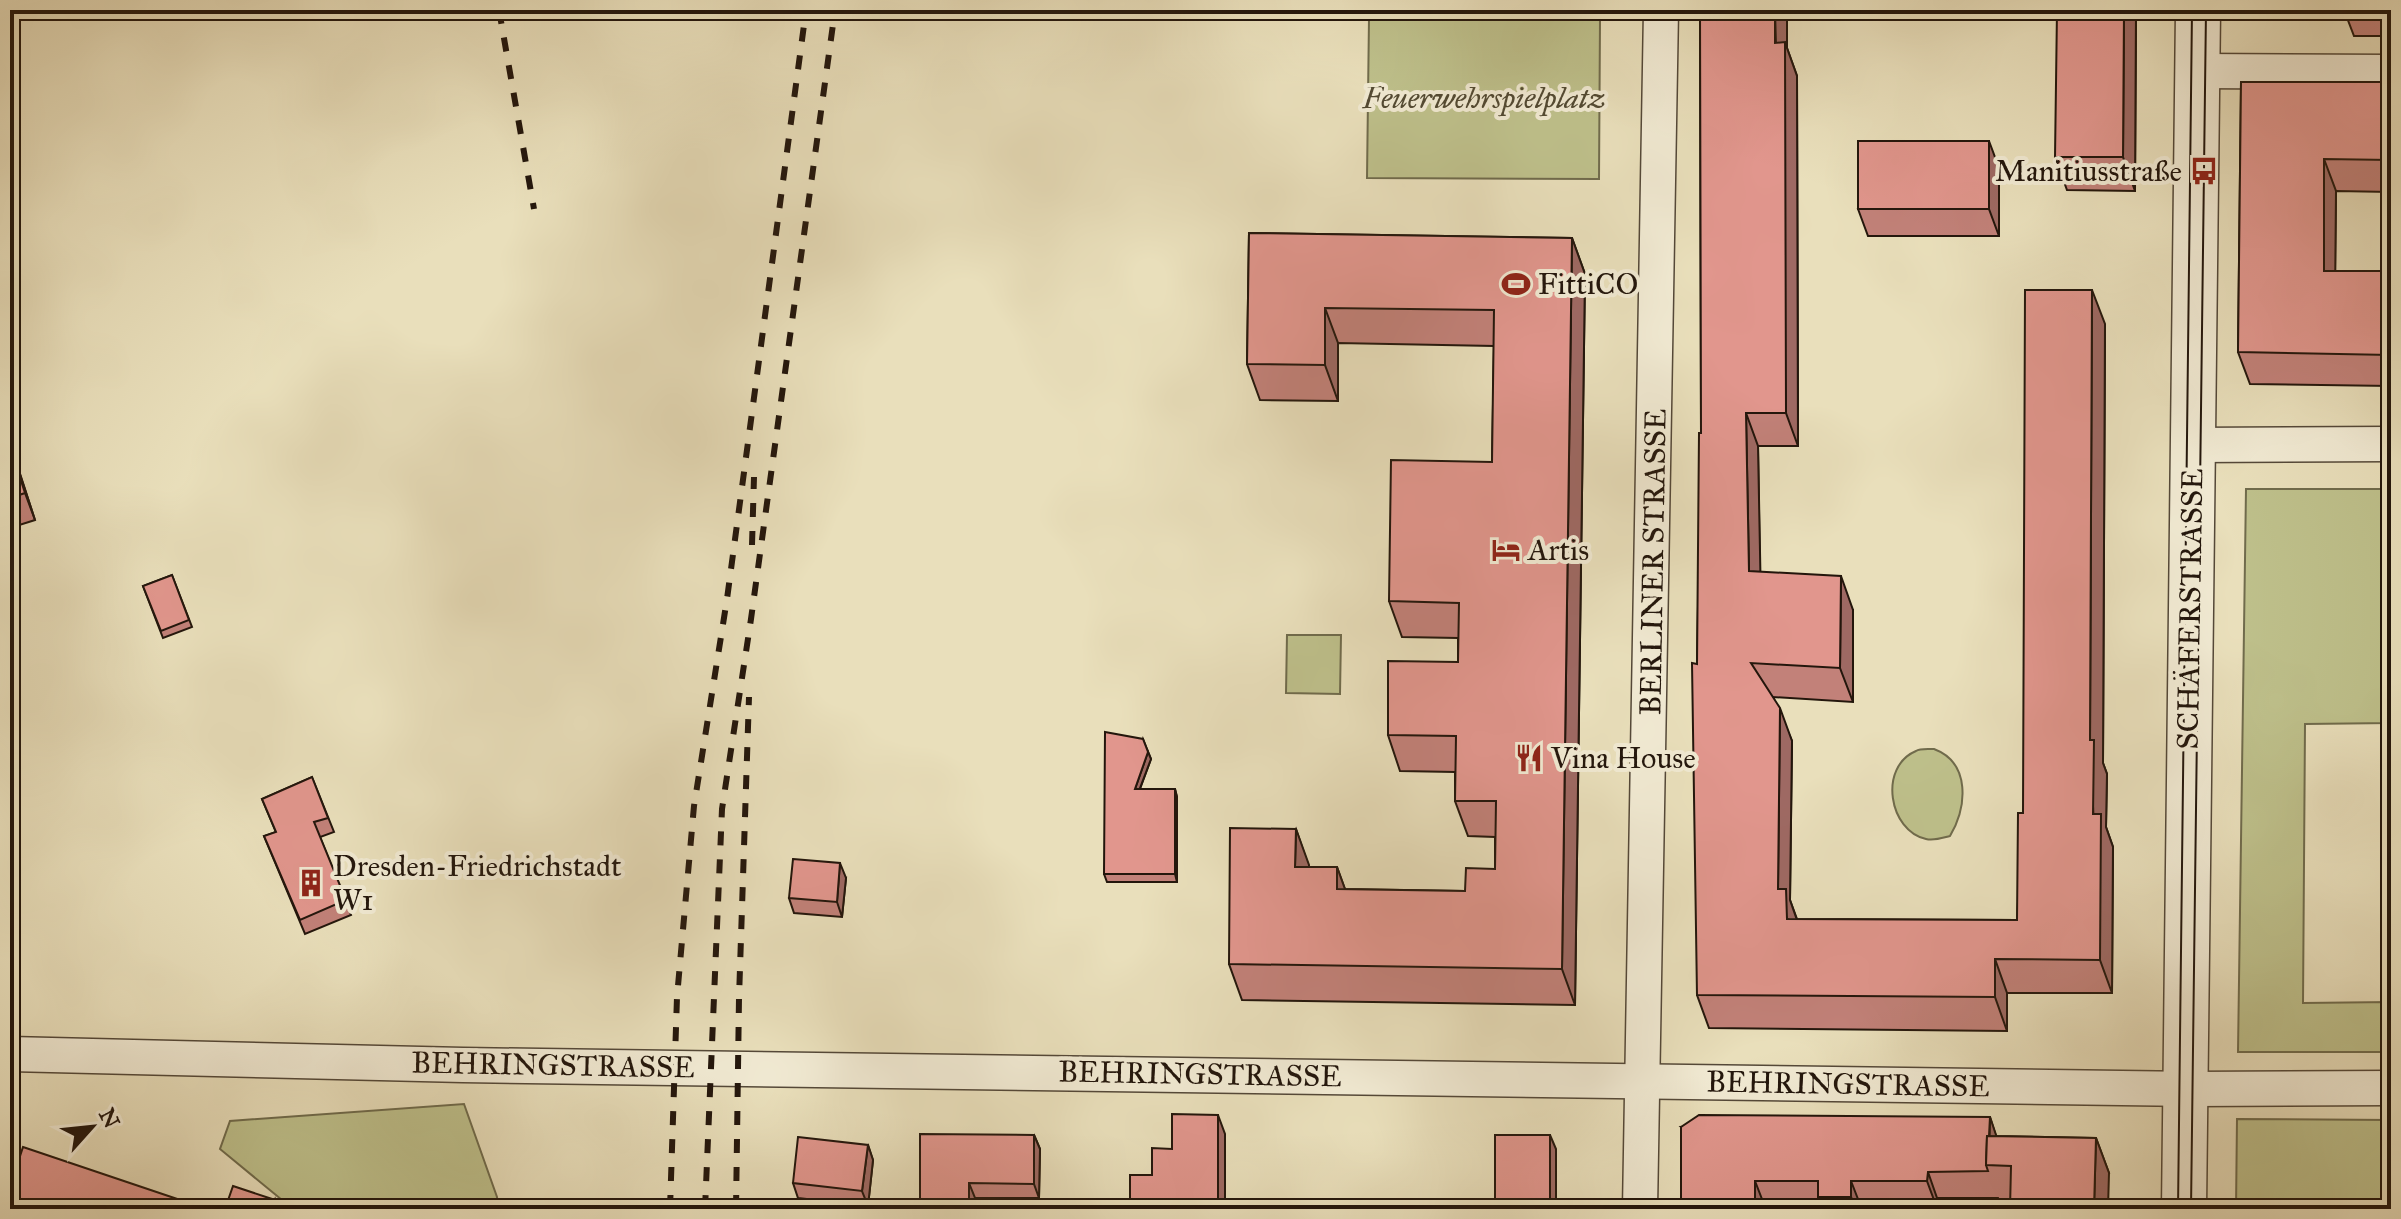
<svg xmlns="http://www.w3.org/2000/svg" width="2401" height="1219" viewBox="0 0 2401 1219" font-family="'IM FELL Great Primer',serif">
	<rect width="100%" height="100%" fill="#e9dfbb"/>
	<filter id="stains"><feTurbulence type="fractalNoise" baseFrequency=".0025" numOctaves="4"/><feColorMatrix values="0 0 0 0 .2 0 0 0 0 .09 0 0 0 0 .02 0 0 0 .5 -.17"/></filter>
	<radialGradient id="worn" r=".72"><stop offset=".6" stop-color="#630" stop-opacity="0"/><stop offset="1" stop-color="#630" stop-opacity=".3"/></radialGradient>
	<g fill="#bec08b" stroke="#706b4c" stroke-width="2">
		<path d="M 1369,18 L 1600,19 L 1599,179 L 1367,178 Z"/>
		<path d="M 2246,489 L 2391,489 L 2391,723 L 2305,724 L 2303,1003 L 2391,1002 L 2391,1052 L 2238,1052 Z"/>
		<path d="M 1287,635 L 1341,635 L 1340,694 L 1286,693 Z"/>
		<path d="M 1934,749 C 1971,763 1967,807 1950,836 C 1942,838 1934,841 1926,839 C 1889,831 1878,767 1916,751 C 1920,748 1929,749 1934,749 Z"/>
		<path d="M 464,1104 L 497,1197 L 498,1209 L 293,1209 L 220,1149 L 230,1121 Z"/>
		<path d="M 2237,1119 L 2391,1120 L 2391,1209 L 2236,1209 Z"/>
	</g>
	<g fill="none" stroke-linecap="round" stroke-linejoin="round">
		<defs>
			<g id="minor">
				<path d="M 2197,71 L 2391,72"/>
				<path d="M 2192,445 L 2391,444"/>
				<path d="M 10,1054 L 463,1065 L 2193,1089 L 2391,1088"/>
				<path d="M 1640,1209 L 1661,10"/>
			</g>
			<path id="tertiary" d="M 2184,1209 L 2198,10"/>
		</defs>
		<use href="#minor" stroke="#544838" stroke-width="37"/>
		<use href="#tertiary" stroke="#544838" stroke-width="47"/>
		<use href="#minor" stroke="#f1ead3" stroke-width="34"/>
		<use href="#tertiary" stroke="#f1ead3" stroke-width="44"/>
		<g stroke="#23160c" stroke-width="2">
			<path d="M 2178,1209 L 2192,10"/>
			<path d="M 2191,1209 L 2206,10"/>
		</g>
		<g stroke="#23160c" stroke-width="6" stroke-dasharray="14 14" stroke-linecap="butt">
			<path d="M 499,10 L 534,209"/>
			<path d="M 752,545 L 754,477"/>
			<path d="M 670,1209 L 677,997 L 694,806 L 727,599 L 806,10"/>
			<path d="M 705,1209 L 722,809 L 751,619 L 835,10"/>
			<path d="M 736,1209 L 739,998 L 749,697"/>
		</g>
	</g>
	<g fill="#c28179" stroke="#23160c" stroke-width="2">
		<path d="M 1700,10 L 1787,10 L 1787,48 L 1797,76 L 1798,446 L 1758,446 L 1760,572 L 1853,610 L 1853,702 L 1773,697 L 1792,741 L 1790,900 L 1797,919 L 2017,920 L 2023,813 L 2105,324 L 2103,763 L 2107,774 L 2106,827 L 2113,847 L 2112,993 L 2007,993 L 2007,1031 L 1709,1028 L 1697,995 L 1697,664 L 1701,433 Z"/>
		<path d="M 2136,10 L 2135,191 L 2067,190 L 2055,157 Z"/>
		<path d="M 2391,10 L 2391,36 L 2354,36 L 2346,15 Z"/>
		<path d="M 2241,82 L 2391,82 L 2391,192 L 2336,191 L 2335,271 L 2391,271 L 2391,386 L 2250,384 L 2238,352 Z"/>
		<path d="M 1999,168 L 1999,236 L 1868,236 L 1858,209 Z"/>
		<path d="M 1249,233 L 1572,238 L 1585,274 L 1575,1005 L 1242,1000 L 1229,964 L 1296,829 L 1309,867 L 1337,867 L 1345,889 L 1465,891 L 1495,869 L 1495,837 L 1468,836 L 1455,801 L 1455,772 L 1400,771 L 1388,735 L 1458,662 L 1458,638 L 1402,637 L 1389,601 L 1492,462 L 1494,346 L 1338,343 L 1338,401 L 1260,400 L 1247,364 Z"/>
		<path d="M 10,444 L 35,520 L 10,528 Z"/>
		<path d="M 172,575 L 192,627 L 163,638 L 143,586 Z"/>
		<path d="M 1143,739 L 1151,759 L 1140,789 L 1175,789 L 1177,797 L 1177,882 L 1107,882 L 1104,874 Z"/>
		<path d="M 312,777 L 334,832 L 320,837 L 351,915 L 305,934 L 264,836 L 276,832 L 262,799 Z"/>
		<path d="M 846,878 L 842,917 L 794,913 L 789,898 Z"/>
		<path d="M 1990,1117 L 1996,1136 L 2096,1138 L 2109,1173 L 2010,1201 L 1999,1201 L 1998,1198 L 1937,1198 L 1937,1208 L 1861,1207 L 1861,1209 L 1823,1209 L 1765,1207 L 1681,1127 Z"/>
		<path d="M 1034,1135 L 1040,1149 L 1039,1198 L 975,1198 L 974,1209 L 920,1209 Z"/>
		<path d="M 868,1145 L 873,1160 L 868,1206 L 798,1198 L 793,1183 Z"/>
	</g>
	<g fill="#9e6963" stroke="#23160c" stroke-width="2">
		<path d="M 1775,10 L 1787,10 L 1787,48 L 1797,76 L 1798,446 L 1786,413 Z"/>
		<path d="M 2124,10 L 2136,10 L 2135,191 L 2123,157 Z"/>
		<path d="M 1989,141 L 1999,168 L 1999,236 L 1989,209 Z"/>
		<path d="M 2324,159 L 2336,191 L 2335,303 L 2324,271 Z"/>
		<path d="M 1572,238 L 1585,274 L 1575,1005 L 1562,969 Z"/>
		<path d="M 2092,290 L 2105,324 L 2103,763 L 2107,774 L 2106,827 L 2113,847 L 2112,993 L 2100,960 L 2090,740 Z"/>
		<path d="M 1325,308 L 1338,343 L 1338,401 L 1325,365 Z"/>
		<path d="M 1746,413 L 1758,446 L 1761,604 L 1749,571 Z"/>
		<path d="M 10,444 L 11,446 L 35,520 L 25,493 Z"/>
		<path d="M 1841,576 L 1853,610 L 1853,702 L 1840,668 Z"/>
		<path d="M 1780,708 L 1792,741 L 1790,900 L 1798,923 L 1787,919 L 1778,889 Z"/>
		<path d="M 1148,752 L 1151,759 L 1137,796 L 1135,789 Z"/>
		<path d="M 1175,789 L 1177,797 L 1177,882 L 1175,874 Z"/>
		<path d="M 1296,829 L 1309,865 L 1308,902 L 1295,867 Z"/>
		<path d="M 840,863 L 846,878 L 842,917 L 837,902 Z"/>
		<path d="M 1337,867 L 1350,903 L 1337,889 Z"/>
		<path d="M 1995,959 L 2007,993 L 2007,1031 L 1995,997 Z"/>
		<path d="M 1218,1115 L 1225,1134 L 1225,1209 L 1218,1209 Z"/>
		<path d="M 1990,1117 L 1999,1144 L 1989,1165 Z"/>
		<path d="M 1034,1135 L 1040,1149 L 1039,1198 L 1034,1184 Z"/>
		<path d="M 1550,1135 L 1556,1149 L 1556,1209 L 1550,1209 Z"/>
		<path d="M 2096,1138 L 2109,1173 L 2108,1209 L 2094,1209 Z"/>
		<path d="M 868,1145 L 873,1160 L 868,1206 L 862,1191 Z"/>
		<path d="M 1928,1172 L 1937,1198 L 1937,1208 L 1927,1181 Z"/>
		<path d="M 1755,1181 L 1765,1207 L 1765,1209 L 1755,1209 Z"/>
		<path d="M 1851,1181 L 1861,1207 L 1861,1209 L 1856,1209 L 1851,1197 Z"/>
		<path d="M 969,1183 L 975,1198 L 974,1209 L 969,1209 Z"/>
		<path d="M 275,1200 L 277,1209 L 272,1209 Z"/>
	</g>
	<g fill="#e1968d" stroke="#23160c" stroke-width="2">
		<path d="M 1700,10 L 1775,10 L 1775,43 L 1785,42 L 1786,413 L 1746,413 L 1749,571 L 1841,576 L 1840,668 L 1751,663 L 1780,708 L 1778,889 L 1786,889 L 1787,919 L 2017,920 L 2018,813 L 2023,813 L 2025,290 L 2092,290 L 2090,740 L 2094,740 L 2093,814 L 2101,814 L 2100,960 L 1995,959 L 1995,997 L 1697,995 L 1692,663 L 1697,664 L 1699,433 L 1701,433 Z"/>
		<path d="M 2057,10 L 2124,10 L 2123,157 L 2055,157 Z"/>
		<rect x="2346" y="10" width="45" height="5"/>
		<path d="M 2241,82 L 2391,82 L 2391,160 L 2324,159 L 2324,271 L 2391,271 L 2391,355 L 2238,352 Z"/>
		<rect x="1858" y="141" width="131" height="68"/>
		<path d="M 1249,233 L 1572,238 L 1562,969 L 1229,964 L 1230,828 L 1296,829 L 1295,867 L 1337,867 L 1337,889 L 1465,891 L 1466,868 L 1495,869 L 1496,801 L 1455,801 L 1456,736 L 1388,735 L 1388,661 L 1458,662 L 1459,603 L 1389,601 L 1391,460 L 1492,462 L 1494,310 L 1325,308 L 1325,365 L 1247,364 Z"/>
		<path d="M 10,447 L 25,493 L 10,498 Z"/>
		<path d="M 172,575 L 189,620 L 161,631 L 143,586 Z"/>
		<path d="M 1105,732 L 1143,739 L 1148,752 L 1135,789 L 1175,789 L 1175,874 L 1104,874 Z"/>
		<path d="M 312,777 L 328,818 L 314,822 L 346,900 L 300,920 L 264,836 L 276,832 L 262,799 Z"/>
		<path d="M 793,859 L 840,863 L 837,902 L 789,898 Z"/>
		<path d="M 1172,1114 L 1218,1115 L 1218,1209 L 1130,1209 L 1130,1175 L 1152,1175 L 1152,1148 L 1172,1149 Z"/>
		<path d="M 1699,1115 L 1990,1117 L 1989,1136 L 1987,1136 L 1986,1165 L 1988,1171 L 1928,1172 L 1927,1181 L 1851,1181 L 1851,1197 L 1818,1197 L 1818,1181 L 1755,1181 L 1755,1209 L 1681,1209 L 1681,1127 Z"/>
		<path d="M 920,1134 L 1034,1135 L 1034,1184 L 969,1183 L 969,1209 L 920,1209 Z"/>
		<rect x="1495" y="1135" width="55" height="74"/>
		<path d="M 1987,1136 L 2096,1138 L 2094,1209 L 2010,1209 L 2011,1166 L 1986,1165 Z"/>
		<path d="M 798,1137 L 868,1145 L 862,1191 L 793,1183 Z"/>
		<path d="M 23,1147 L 207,1209 L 10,1209 L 10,1187 Z"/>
		<path d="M 233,1186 L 275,1200 L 272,1209 L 225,1209 Z"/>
	</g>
	<defs>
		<symbol id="bus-bare" viewBox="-9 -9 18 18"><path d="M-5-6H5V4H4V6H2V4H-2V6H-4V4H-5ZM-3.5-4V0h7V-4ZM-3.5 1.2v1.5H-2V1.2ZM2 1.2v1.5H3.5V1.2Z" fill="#8f2418" stroke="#f1ead3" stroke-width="2.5" paint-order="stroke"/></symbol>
		<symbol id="stadium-bare" viewBox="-9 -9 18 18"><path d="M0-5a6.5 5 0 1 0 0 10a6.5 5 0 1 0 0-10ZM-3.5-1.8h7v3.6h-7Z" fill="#8f2418" stroke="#f1ead3" stroke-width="2.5" paint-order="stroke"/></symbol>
		<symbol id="hotel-bare" viewBox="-9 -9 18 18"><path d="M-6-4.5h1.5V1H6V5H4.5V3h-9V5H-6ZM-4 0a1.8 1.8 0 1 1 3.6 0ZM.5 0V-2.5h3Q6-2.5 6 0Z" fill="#8f2418" stroke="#f1ead3" stroke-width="2.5" paint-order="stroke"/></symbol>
		<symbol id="restaurant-bare" viewBox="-9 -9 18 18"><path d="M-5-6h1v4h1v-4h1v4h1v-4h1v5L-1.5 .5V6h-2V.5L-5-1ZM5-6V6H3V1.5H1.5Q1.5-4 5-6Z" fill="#8f2418" stroke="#f1ead3" stroke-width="2.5" paint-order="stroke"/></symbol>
		<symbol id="building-bare" viewBox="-9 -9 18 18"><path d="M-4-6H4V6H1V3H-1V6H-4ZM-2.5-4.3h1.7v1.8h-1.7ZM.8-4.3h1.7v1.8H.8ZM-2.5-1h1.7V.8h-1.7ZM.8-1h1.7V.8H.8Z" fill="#8f2418" stroke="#f1ead3" stroke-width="2.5" paint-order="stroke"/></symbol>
	</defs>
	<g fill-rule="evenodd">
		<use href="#bus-bare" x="2184" y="151" width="40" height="40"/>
		<use href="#stadium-bare" x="1496" y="264" width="40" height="40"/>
		<use href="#hotel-bare" x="1486" y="530" width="40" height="40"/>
		<use href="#restaurant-bare" x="1509" y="738" width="40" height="40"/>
		<use href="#building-bare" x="291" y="863" width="40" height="40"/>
	</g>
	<g text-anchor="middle" stroke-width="8" stroke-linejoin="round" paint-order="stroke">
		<g font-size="30" font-style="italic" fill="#524932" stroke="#f1ead3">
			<text x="1484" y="108">Feuerwehrspielplatz</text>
		</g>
		<g font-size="30" fill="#23160c" stroke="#f1ead3" text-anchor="start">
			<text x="2182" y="181" text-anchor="end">Manitiusstraße</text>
			<text x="1538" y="294">FittiCO</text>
			<text x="1528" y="560">Artis</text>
			<text x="1551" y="768">Vina House</text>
			<text x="333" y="876">Dresden-Friedrichstadt<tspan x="333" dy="34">W1</tspan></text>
		</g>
		<g font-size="30" fill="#23160c" stroke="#f1ead3">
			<text transform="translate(1653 562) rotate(-89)" y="10">BERLINER STRASSE</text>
			<text transform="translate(2190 609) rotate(-89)" y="10">SCHÄFERSTRASSE</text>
			<text transform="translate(553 1065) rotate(1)" y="10">BEHRINGSTRASSE</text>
			<text transform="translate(1200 1074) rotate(1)" y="10">BEHRINGSTRASSE</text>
			<text transform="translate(1848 1084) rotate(1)" y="10">BEHRINGSTRASSE</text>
		</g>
	</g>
	<rect width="2401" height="1219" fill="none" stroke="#e9dfbb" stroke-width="40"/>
	<rect x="12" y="12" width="2377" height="1195" fill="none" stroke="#23160c" stroke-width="4"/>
	<rect x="20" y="20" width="2361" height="1179" fill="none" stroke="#23160c" stroke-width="2"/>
	<g transform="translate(92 1127) rotate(63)" stroke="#f1ead3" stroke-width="6" paint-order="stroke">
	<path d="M0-6L14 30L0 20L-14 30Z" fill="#23160c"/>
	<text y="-12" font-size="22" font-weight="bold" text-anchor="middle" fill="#23160c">N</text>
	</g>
	<rect width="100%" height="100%" filter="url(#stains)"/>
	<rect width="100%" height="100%" fill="url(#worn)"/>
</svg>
